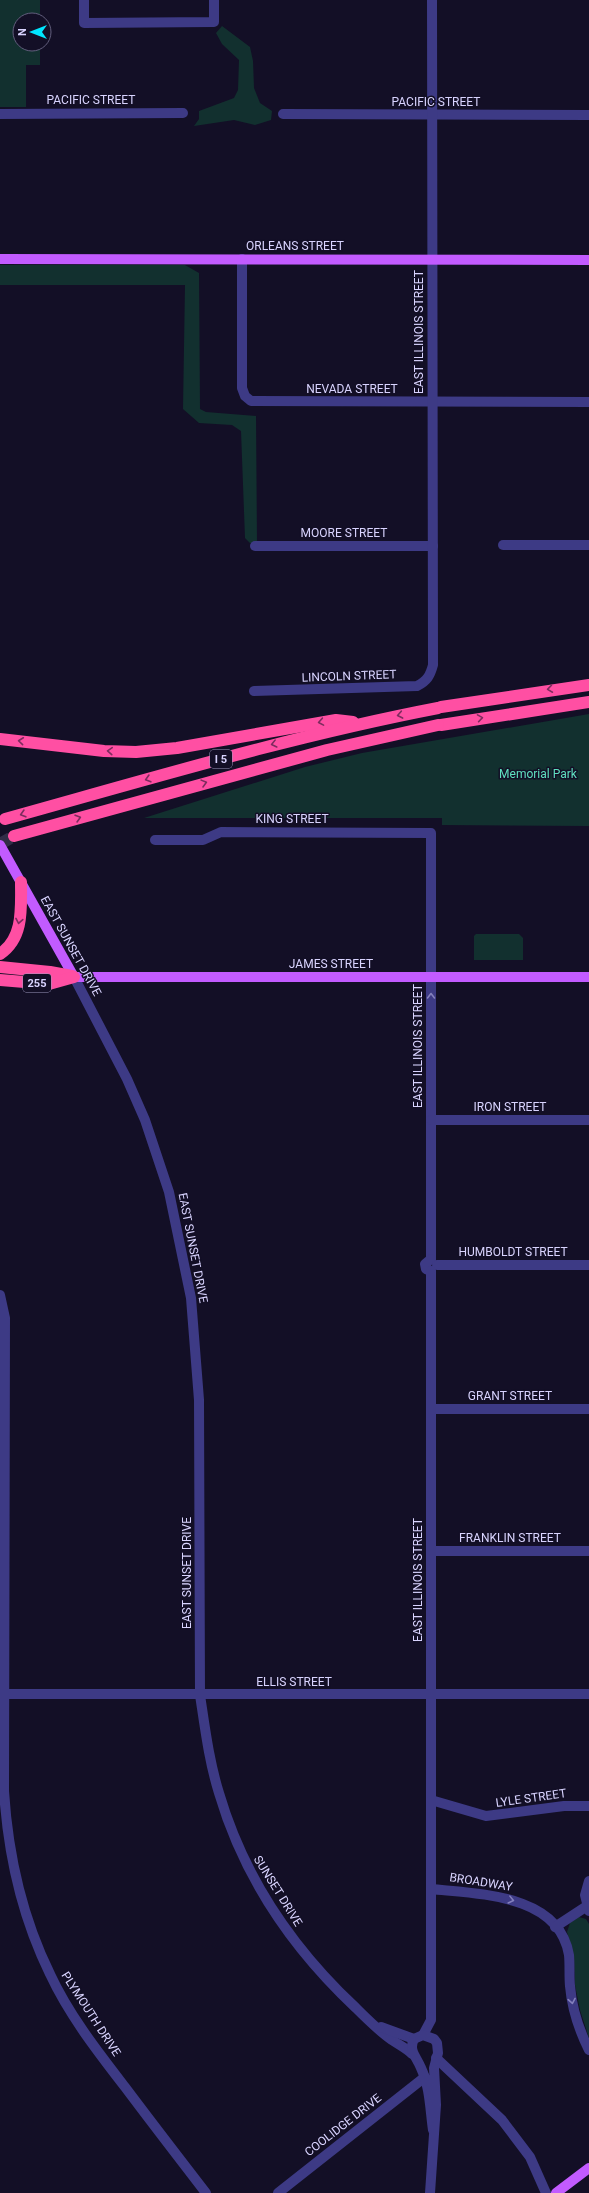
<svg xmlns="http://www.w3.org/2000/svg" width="589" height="2193" viewBox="0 0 589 2193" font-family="Roboto,sans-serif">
	<rect width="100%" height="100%" fill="#130f26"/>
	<g fill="#12302f">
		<path d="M 0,0 L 40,0 L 40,20 L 20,20 L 20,44 L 40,44 L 40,65 L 26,65 L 26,107 L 0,107 Z"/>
		<path d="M 222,26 L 250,47 L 253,61 L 254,88 L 260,103 L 272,111 L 271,120 L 255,125 L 234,120 L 194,126 L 199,119 L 199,111 L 234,98 L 238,90 L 239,60 L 222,44 L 216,33 Z"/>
		<path d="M 0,265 L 185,265 L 199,273 L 200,409 L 206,412 L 256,416 L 257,543 L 250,543 L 245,538 L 241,431 L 232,425 L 199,423 L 183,409 L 185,285 L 0,285 Z"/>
		<path d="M 589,714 L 589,826 L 442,825 L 442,818 L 144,818 L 305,767 L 362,753 Z"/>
		<path d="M 476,934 L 519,934 L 523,938 L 523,960 L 474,960 L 474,936 Z"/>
		<path d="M 579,1917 L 586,1919 L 589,1924 L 589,2038 L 580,2010 L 575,1985 L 574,1956 L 567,1932 L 570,1923 Z"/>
	</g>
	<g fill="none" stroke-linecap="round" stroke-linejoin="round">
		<path stroke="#312d47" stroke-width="12" stroke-dasharray="12 6" stroke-linecap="butt" d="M 0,844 L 14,836"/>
		<g stroke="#3d3a85" stroke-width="10">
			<path d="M 84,0 L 84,23 L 214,22 L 214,0"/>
			<path d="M 0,114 L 183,113"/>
			<path d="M 283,114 L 589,115"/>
			<path d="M 242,259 L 242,388 L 245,396 L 251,401 L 589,402"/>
			<path d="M 503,545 L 589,545"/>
			<path d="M 255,546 L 433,546"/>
			<path d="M 254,691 L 417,686 C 427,681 430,676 433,665 L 432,0"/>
			<path d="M 155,840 L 203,840 L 221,832 L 431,833 L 431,1259"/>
			<path d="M 74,977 L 127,1079 L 145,1120 L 169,1192 L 191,1298 L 199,1400 L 200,1695 C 205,1728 209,1761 219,1793 C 244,1878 292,1948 356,2008 C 367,2019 380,2032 392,2040 C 399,2045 406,2048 412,2054"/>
			<path d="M 431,1120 L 589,1120"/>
			<path d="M 431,1259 L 425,1264 L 426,1269 L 431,1271"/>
			<path d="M 437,1265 L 589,1265"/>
			<path d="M 0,1295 L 5,1318 L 4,1791 C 8,1854 22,1917 50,1974 C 69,2015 98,2052 125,2087 C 152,2123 179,2158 206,2193"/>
			<path d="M 431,1409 L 589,1409"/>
			<path d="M 431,1551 L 589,1551"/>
			<path d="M 0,1694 L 589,1694"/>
			<path d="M 431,1800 L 486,1816 L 564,1806 L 589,1806"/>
			<path d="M 589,1881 L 585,1895 L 589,1911"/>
			<path d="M 431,1889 C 479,1894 559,1894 569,1955 C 570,1965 569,1976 570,1986 C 572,2009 579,2030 589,2050"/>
			<path d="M 555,1927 L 587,1906"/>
			<path d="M 381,2027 L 414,2039"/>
			<path d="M 423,2035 L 431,2020 L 431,1271"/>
			<path d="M 436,2058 L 502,2120 L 530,2157 L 546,2193"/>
			<path d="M 278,2193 L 425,2077"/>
			<path d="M 430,2193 L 436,2105 L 434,2068 L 438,2053 L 437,2043 L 434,2039 L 423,2035 L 414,2039 C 408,2051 417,2057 421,2068 C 430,2087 430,2109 433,2130"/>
		</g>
		<g stroke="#c25bff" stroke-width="10">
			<path d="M 0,259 L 589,260"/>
			<path d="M 0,845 L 74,977 L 589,977"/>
			<path d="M 556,2193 L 589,2168"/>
		</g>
		<g stroke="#ff4fa3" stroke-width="12">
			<path d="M 441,707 L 589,685"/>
			<path d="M 441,725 L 589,702"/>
			<path d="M 0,739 L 104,751 L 136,752 L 177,748 L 336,720 L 353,722"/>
			<path d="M 5,819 C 149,779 292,736 438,708"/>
			<path d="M 14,836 L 327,750 L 438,725"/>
			<path d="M 0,954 C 24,938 21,908 21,882"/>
			<path d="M 0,967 L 50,972 L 72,976"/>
			<path d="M 0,980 L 49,984 L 74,977"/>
		</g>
	</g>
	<defs><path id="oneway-chevron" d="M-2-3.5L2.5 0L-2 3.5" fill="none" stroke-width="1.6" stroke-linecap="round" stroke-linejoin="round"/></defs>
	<g stroke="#7d2c5e">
		<use href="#oneway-chevron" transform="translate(550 689) rotate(172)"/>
		<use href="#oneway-chevron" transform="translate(400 715) rotate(169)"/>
		<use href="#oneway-chevron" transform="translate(480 718) rotate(-9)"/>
		<use href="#oneway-chevron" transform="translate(321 722) rotate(170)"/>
		<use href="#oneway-chevron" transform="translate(21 741) rotate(-174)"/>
		<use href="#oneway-chevron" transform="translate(274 744) rotate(166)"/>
		<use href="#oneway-chevron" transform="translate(110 751) rotate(-176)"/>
		<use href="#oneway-chevron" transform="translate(148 779) rotate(164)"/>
		<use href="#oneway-chevron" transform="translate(204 783) rotate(-15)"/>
		<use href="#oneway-chevron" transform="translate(23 814) rotate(164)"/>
		<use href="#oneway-chevron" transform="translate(78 818) rotate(-16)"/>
		<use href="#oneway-chevron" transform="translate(19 921) rotate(100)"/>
	</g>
	<g stroke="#837fbc">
		<use href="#oneway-chevron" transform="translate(431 996) rotate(-90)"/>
		<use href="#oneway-chevron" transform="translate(511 1900) rotate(14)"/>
		<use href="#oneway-chevron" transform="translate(572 2001) rotate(80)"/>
	</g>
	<g text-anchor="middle" stroke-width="3" stroke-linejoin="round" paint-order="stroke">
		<g fill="#130f26" stroke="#9e99be" stroke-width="1">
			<rect x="210" y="750" width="22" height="18" rx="3"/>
			<rect x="23" y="974" width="28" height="18" rx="3"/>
		</g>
		<g font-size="11" font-weight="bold" fill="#d9d4ff">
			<text x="221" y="763">I 5</text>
			<text x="37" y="987">255</text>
		</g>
		<g font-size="12" fill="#d9d4ff" stroke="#130f26">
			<text x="91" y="104">PACIFIC STREET</text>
			<text x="436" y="106">PACIFIC STREET</text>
			<text x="295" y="250">ORLEANS STREET</text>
			<text transform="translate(419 332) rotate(-90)" y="4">EAST ILLINOIS STREET</text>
			<text x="352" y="393">NEVADA STREET</text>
			<text x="344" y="537">MOORE STREET</text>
			<text transform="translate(349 676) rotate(-2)" y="4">LINCOLN STREET</text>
			<text x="292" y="823">KING STREET</text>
			<text transform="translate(71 946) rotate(61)" y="4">EAST SUNSET DRIVE</text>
			<text x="331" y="968">JAMES STREET</text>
			<text transform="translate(418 1046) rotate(-90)" y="4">EAST ILLINOIS STREET</text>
			<text x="510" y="1111">IRON STREET</text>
			<text transform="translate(193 1248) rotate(79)" y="4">EAST SUNSET DRIVE</text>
			<text x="513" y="1256">HUMBOLDT STREET</text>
			<text x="510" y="1400">GRANT STREET</text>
			<text x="510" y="1542">FRANKLIN STREET</text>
			<text transform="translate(187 1573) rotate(-90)" y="4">EAST SUNSET DRIVE</text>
			<text transform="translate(418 1580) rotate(-90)" y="4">EAST ILLINOIS STREET</text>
			<text x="294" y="1686">ELLIS STREET</text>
			<text transform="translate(531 1798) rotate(-8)" y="4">LYLE STREET</text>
			<text transform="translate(481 1882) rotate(9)" y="4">BROADWAY</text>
			<text transform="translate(278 1891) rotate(58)" y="4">SUNSET DRIVE</text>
			<text transform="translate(91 2014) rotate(57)" y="4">PLYMOUTH DRIVE</text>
			<text transform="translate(343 2125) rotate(-38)" y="4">COOLIDGE DRIVE</text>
		</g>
		<g font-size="12" fill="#5fe0c0" stroke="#130f26">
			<text x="538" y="778">Memorial Park</text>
		</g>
	</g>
	<g transform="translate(32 32) rotate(270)"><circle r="19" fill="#130f26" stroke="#625e7d"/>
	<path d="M0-3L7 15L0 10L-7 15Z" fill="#00e5ff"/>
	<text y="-6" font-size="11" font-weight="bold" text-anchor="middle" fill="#d9d4ff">N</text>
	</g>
</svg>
